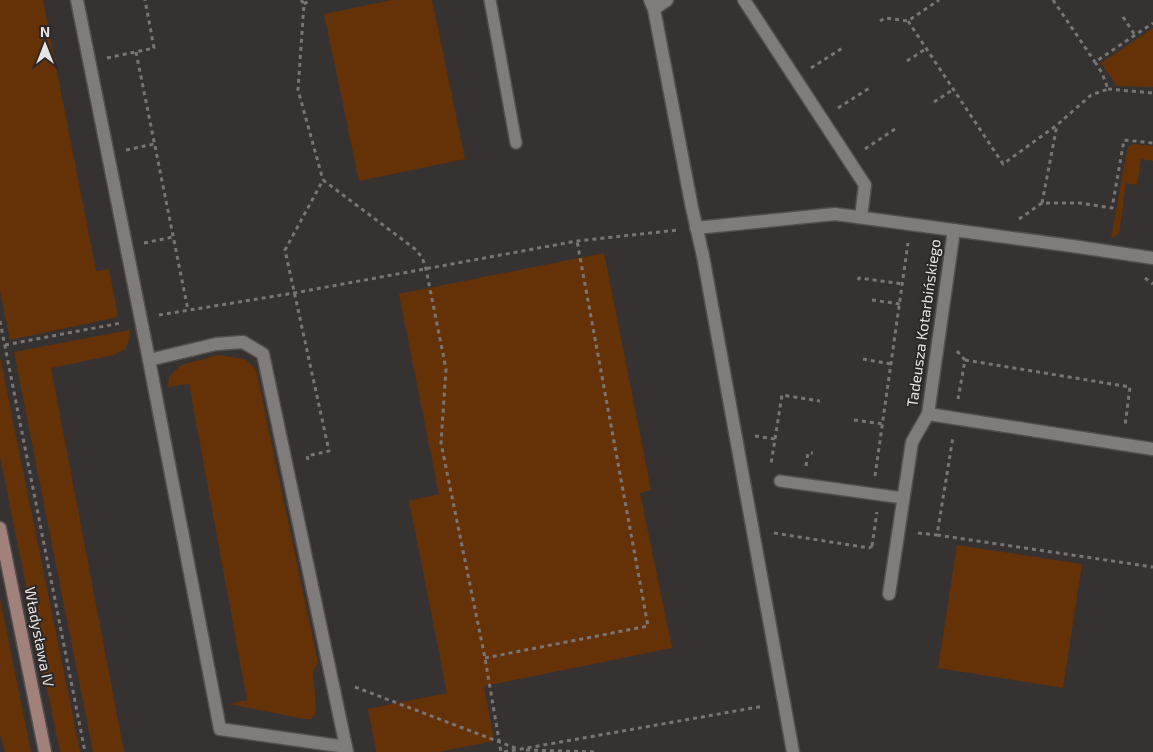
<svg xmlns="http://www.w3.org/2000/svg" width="1153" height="752" viewBox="0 0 1153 752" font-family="'Exo 2',sans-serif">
	<rect width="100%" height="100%" fill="#363232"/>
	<g fill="#653208">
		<path d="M 0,0 L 43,0 L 96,271 L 109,269 L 118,317 L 10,340 L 0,290 Z"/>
		<path d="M 392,0 L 432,0 L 465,159 L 359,181 L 324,14 Z"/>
		<path d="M 1153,28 L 1153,87 L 1117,86 L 1101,63 Z"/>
		<path d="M 1134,144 L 1153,146 L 1153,161 L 1141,159 L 1137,185 L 1126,183 L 1119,234 L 1111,239 L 1127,150 L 1129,146 Z"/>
		<path d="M 604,253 L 651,490 L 640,493 L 672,648 L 484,686 L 494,741 L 438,752 L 376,752 L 368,709 L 447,693 L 409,501 L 439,494 L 399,294 Z"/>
		<path d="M 129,330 L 130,336 L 125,349 L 114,355 L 51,368 L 124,752 L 93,752 L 14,352 Z"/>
		<path d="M 219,355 L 245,359 L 256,370 L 318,663 L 313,671 L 316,708 L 315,714 L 311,719 L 305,719 L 229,704 L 247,700 L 189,384 L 168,387 L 169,377 L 181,365 Z"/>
		<path d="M 0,357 L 80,752 L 60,752 L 0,457 Z"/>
		<path d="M 957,545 L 1082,564 L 1063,688 L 938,668 Z"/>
		<path d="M 0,599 L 31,752 L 5,752 L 0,734 Z"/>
	</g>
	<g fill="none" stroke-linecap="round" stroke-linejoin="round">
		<defs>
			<g id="service">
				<path d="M 490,0 L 516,143"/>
				<path d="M 780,481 L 903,498"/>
			</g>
			<g id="minor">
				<path d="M 77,0 L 149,360 L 220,729 L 346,747 L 347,752"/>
				<path d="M 650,0 L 654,9 L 692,208 L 703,256 L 793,752"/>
				<path d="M 744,0 L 865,185 L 861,217"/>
				<path d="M 654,9 L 667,0"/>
				<path d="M 696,228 L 835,214 L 1072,246 L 1153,258"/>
				<path d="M 149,360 L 216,344 L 243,342 L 263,354 L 346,747"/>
				<path d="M 928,414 L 1153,449"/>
				<path d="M 889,594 L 912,442 L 928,414 L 954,230"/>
			</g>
			<path id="secondary" d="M 0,528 L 45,752"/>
		</defs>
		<use href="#service" stroke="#524f4f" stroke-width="14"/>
		<use href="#minor" stroke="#524f4f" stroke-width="15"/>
		<use href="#secondary" stroke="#524f4f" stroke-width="15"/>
		<g stroke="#797575" stroke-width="3" stroke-dasharray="4 4" stroke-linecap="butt">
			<path d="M 301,0 L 304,4 L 298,90 L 323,180"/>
			<path d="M 1053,0 L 1095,62"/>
			<path d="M 304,4 L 310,0"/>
			<path d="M 1123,17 L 1135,35"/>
			<path d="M 880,21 L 885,18 L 908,21 L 939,0"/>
			<path d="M 908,21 L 1003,164 L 1057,125 L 1091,95 L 1108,89 L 1102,73 L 1095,62 L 1153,23"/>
			<path d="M 136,52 L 188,310"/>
			<path d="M 107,58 L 154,48 L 145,0"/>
			<path d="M 907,61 L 927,48"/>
			<path d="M 811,68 L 844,47"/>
			<path d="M 1108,89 L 1153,93"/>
			<path d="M 934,102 L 954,89"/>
			<path d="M 838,108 L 871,87"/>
			<path d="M 865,149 L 898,127"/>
			<path d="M 126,150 L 154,144"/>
			<path d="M 1042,203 L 1057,125"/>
			<path d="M 1019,219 L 1042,203 L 1080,203 L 1112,208 L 1124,140 L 1153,143"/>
			<path d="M 144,243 L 173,237"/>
			<path d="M 1145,278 L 1153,284"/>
			<path d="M 858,280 L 859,278 L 903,284"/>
			<path d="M 872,300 L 900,304"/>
			<path d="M 159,315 L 294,293 L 577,241 L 678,230"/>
			<path d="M 0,321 L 85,752"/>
			<path d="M 5,345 L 121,323"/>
			<path d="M 957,351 L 965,360 L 958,399"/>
			<path d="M 863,359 L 891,364"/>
			<path d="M 965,360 L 1130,387 L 1125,426"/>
			<path d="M 854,420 L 883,424"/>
			<path d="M 755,436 L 775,439 L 771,464"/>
			<path d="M 775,439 L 782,395 L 820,401"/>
			<path d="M 308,460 L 307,456 L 329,451 L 285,250 L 323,180 L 415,249 L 422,257 L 426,269 L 446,369 L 441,443 L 485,658 L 501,752"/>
			<path d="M 806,466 L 808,453 L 813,453"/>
			<path d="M 875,476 L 908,243"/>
			<path d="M 774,533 L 869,548 L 876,544"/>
			<path d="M 918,533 L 937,535 L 953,437"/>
			<path d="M 937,535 L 1153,567"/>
			<path d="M 872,546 L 877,512"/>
			<path d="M 485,658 L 648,626 L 577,241"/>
			<path d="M 355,687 L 518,749"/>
			<path d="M 526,750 L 596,752"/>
			<path d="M 504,752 L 764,706"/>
		</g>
		<use href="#service" stroke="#807c7c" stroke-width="11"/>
		<use href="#minor" stroke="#807c7c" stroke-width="12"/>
		<use href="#secondary" stroke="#a1817a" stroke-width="12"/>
	</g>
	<g text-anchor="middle" stroke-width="4" stroke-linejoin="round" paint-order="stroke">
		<g font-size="15" fill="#e7e4e4" stroke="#2c2828">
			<text transform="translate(924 323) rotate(-82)" y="5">Tadeusza Kotarbińskiego</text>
			<text transform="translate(39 637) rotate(79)" y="5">Władysława IV</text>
		</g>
	</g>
	<g transform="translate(45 45)" stroke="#2c2828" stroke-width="4" paint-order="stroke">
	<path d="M0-4L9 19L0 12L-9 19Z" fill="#e7e4e4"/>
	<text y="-8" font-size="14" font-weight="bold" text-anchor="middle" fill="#e7e4e4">N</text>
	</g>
</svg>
